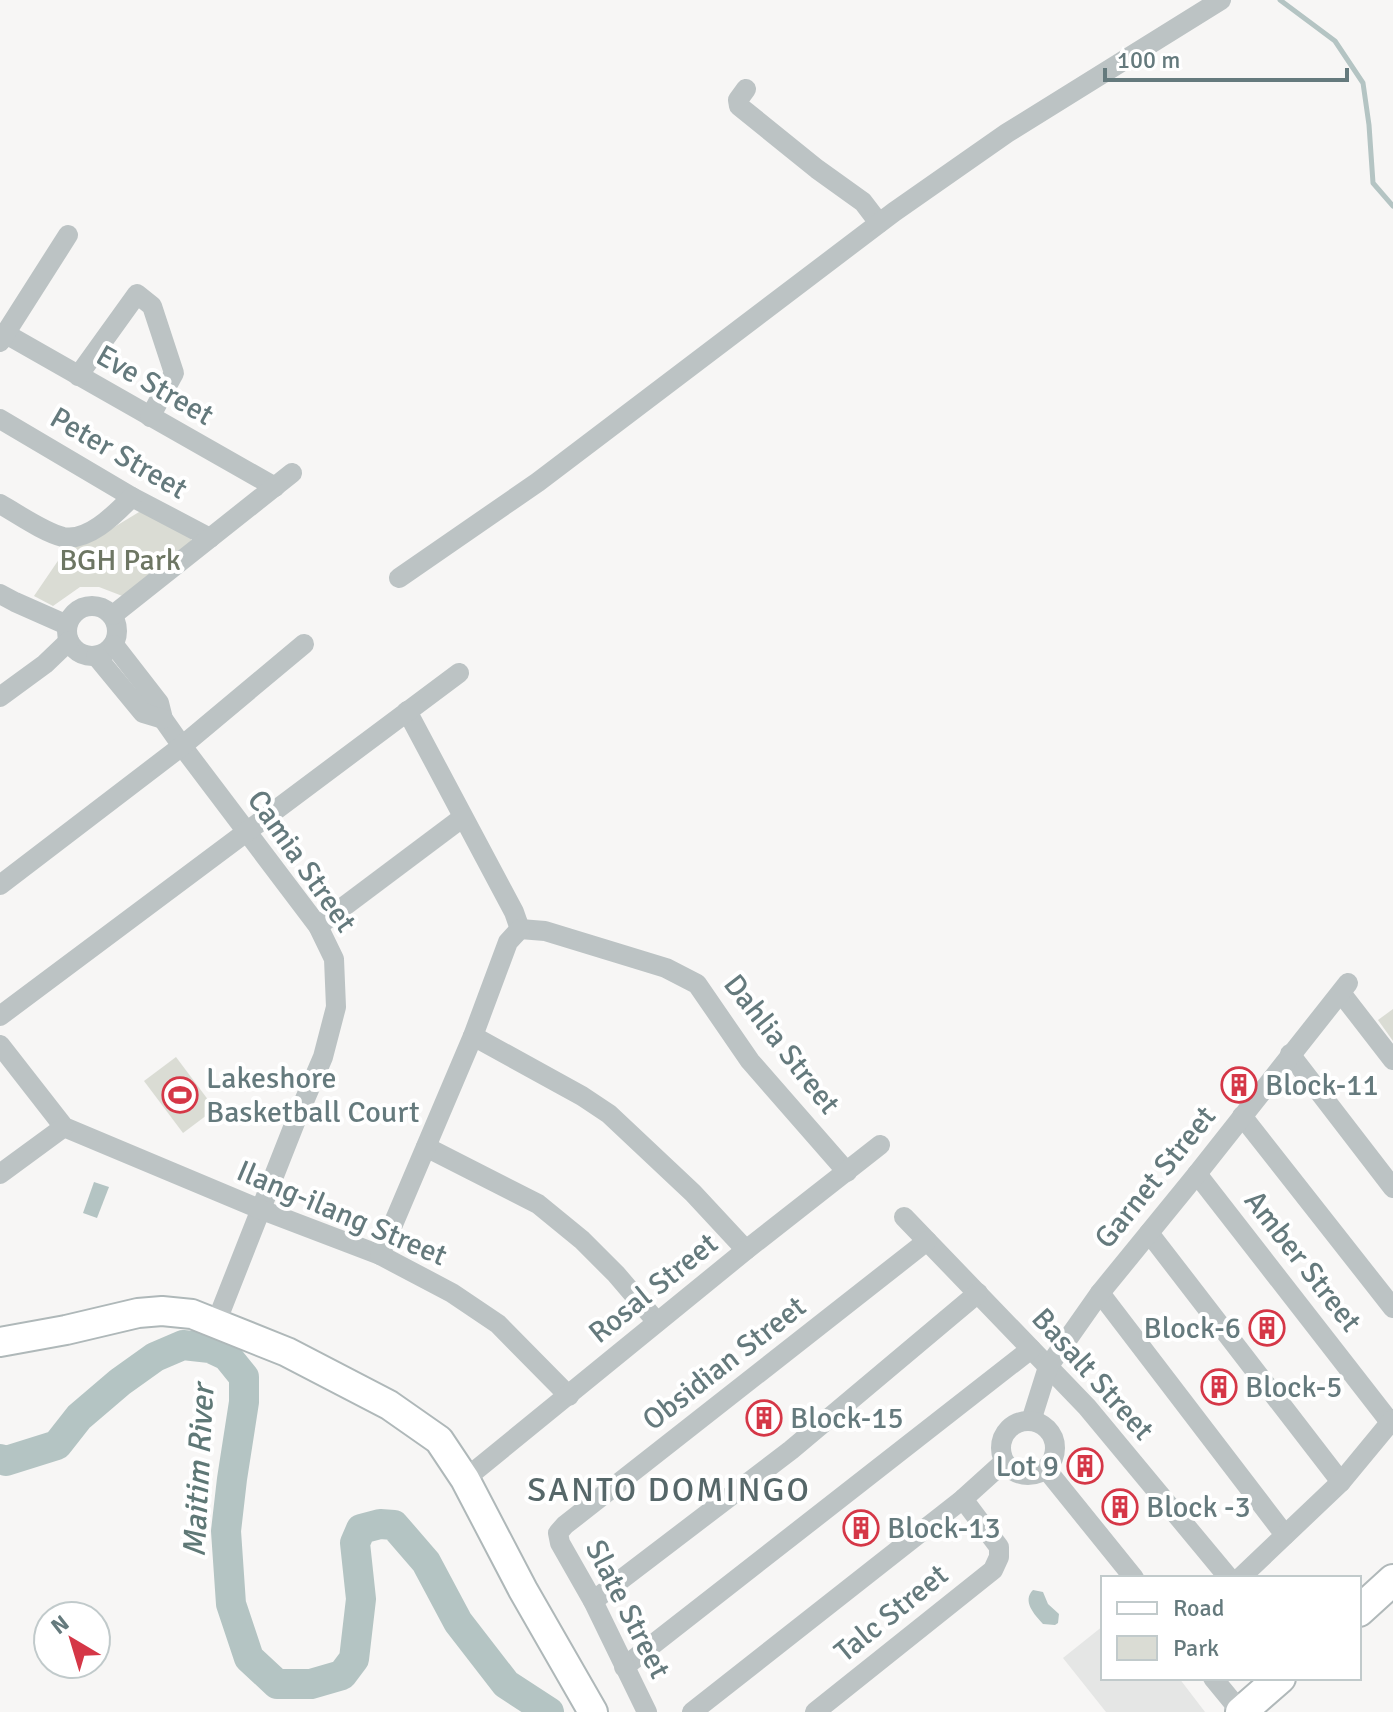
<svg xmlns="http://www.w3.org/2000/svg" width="1393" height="1712" viewBox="0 0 1393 1712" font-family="Signika,sans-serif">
	<rect width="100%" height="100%" fill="#f7f6f5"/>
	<path fill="#e5e6e5" d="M 1103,1626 L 1103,1678 L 1179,1678 L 1205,1712 L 1106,1712 L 1063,1658 Z"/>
	<g fill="#dadcd4">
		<path d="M 144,509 L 191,535 L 191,545 L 125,597 L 99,587 L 80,587 L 53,606 L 34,596 L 66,549 L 88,543 Z"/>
		<path d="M 1393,1009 L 1393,1041 L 1378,1020 Z"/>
		<path d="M 176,1057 L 215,1109 L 183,1133 L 144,1081 Z"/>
	</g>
	<g fill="#b4c4c3">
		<path d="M 94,1182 L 109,1187 L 97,1218 L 83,1213 Z"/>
		<path d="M 1033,1590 L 1043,1592 L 1048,1604 L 1059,1614 L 1058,1623 L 1055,1625 L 1043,1624 C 1034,1614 1022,1601 1033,1590 Z"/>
	</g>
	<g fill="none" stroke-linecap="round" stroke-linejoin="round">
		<path stroke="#b4c4c3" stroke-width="5" d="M 1280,0 L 1335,41 L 1363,83 L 1369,125 L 1373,183 L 1393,206"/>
		<path stroke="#b4c4c3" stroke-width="30" d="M 0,1459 L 6,1461 L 57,1445 L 79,1417 L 120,1382 L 155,1357 L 183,1345 L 210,1348 L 227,1356 L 244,1377 L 244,1402 L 232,1479 L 226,1531 L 231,1604 L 249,1658 L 277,1684 L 311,1684 L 342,1675 L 354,1659 L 361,1599 L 355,1543 L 361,1529 L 380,1524 L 394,1525 L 426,1562 L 458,1622 L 506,1684 L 549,1712"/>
		<defs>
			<path id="secondary" d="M 0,1342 L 66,1330 L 138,1313 L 162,1311 L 192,1314 L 287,1352 L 389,1405 L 439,1440 L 465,1479 L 523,1590 L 593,1712"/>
			<g id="primary">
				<path d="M 1359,1611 L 1393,1580"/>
				<path d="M 1241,1712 L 1280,1678"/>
			</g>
		</defs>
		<use href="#secondary" stroke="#afb8b9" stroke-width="32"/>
		<use href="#primary" stroke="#b0b8b9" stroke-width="34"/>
		<g stroke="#bcc3c4" stroke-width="20">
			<path d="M 746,89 L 738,100 L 739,106 L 817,169 L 863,202 L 879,223"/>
			<path d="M 6,334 L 275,487"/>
			<path d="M 0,342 L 68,235"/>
			<path d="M 78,376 L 137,294 L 152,306 L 174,373 L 150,417"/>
			<path d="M 0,419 L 132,497 L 210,538"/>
			<path d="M 0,504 C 18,514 43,532 63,537 C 89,542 116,513 132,497"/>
			<path d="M 399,578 L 538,482 L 894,212 L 1007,133 L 1221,0"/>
			<path d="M 0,594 L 15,602 L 67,625"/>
			<circle cx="92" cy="631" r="25"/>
			<path d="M 113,615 L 292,473"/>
			<path d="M 114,645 L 159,703 L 163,719 L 182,746 L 318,926 L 334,959 L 336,1007 L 323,1057 L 296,1120 L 216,1323"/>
			<path d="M 96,656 L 143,713 L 163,719"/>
			<path d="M 0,697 L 45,664 L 69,641"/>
			<path d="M 407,711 L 514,912 L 520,929"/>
			<path d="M 0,885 L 182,746 L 304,644"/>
			<path d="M 318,926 L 462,818"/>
			<path d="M 520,929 L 545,931 L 617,953 L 666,968 L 697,984 L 750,1061 L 847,1172"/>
			<path d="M 1341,993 L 1393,1060"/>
			<path d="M 0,1016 L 459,673"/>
			<path d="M 473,1036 L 582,1096 L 609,1114 L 693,1193 L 746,1250"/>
			<path d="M 0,1045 L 64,1127 L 262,1210 L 380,1255 L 452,1293 L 498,1324 L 569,1396"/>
			<path d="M 1290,1054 L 1393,1188"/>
			<path d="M 1242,1116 L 1393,1308"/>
			<path d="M 426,1147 L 538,1204 L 582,1240 L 616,1274 L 657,1322"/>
			<path d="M 0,1174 L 64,1127"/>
			<path d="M 1197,1174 L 1390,1422"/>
			<path d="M 904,1217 L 1087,1407 L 1229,1578"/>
			<path d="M 1149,1233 L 1341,1482"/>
			<path d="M 380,1255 L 473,1036 L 508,942 L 520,929"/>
			<path d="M 1100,1293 L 1285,1535"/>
			<path d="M 1031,1421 L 1048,1367 L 1100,1293 L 1197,1174 L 1348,983"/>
			<circle cx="1028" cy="1448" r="27"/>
			<path d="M 1046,1469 L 1134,1578"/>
			<path d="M 465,1479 L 746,1250 L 880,1145"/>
			<path d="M 1240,1578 L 1341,1482 L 1393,1419"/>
			<path d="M 593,1601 L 791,1450 L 978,1293"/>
			<path d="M 624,1667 L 1031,1349"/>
			<path d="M 1213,1678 L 1241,1712"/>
			<path d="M 647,1712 L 593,1601 L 560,1543 L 558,1533 L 565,1525 L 927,1241"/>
			<path d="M 692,1712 L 963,1499 L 1004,1462"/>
			<path d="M 815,1712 L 993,1570 L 999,1557 L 999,1547 L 963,1499"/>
		</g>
		<use href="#secondary" stroke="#fff" stroke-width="28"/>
		<use href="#primary" stroke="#fff" stroke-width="30"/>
	</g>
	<defs>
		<symbol id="building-ring" viewBox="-11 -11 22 22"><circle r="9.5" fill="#fff" stroke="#d53747" stroke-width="1.5"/><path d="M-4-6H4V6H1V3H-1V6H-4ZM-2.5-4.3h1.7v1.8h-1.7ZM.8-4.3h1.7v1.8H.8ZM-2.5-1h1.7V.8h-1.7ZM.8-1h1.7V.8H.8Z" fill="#d53747"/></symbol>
		<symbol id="stadium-ring" viewBox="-11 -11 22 22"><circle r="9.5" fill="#fff" stroke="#d53747" stroke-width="1.5"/><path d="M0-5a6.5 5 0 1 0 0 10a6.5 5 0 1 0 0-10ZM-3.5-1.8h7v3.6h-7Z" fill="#d53747"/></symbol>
	</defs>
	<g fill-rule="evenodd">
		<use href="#building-ring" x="1219" y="1065" width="40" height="40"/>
		<use href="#stadium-ring" x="160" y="1075" width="40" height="40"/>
		<use href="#building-ring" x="1247" y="1308" width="40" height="40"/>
		<use href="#building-ring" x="1199" y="1367" width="40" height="40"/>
		<use href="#building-ring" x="744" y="1398" width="40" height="40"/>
		<use href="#building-ring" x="1065" y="1446" width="40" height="40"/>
		<use href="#building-ring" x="1100" y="1487" width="40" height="40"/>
		<use href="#building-ring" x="841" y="1508" width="40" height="40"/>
	</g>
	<g text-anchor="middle" stroke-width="8" stroke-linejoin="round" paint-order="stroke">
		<g font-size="30" fill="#657a7d" stroke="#fff">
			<text transform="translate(155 385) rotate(30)" y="10">Eve Street</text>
			<text transform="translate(119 453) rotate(30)" y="10">Peter Street</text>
			<text transform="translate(302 861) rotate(55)" y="10">Camia Street</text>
			<text transform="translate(782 1044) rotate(52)" y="10">Dahlia Street</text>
			<text transform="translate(1155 1177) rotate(-51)" y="10">Garnet Street</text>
			<text transform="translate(342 1213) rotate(23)" y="10">Ilang-ilang Street</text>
			<text transform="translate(1303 1261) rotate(52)" y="10">Amber Street</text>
			<text transform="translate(653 1288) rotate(-39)" y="10">Rosal Street</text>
			<text transform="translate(724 1363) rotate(-38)" y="10">Obsidian Street</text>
			<text transform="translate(1093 1374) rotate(48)" y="10">Basalt Street</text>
			<text transform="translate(628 1609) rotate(63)" y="10">Slate Street</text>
			<text transform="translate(891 1613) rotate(-39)" y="10">Talc Street</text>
		</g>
		<g font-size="30" fill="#6d7663" stroke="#fff">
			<text x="120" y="570">BGH Park</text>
		</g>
		<g font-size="30" fill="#657a7d" stroke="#fff" text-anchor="start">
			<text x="206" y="1088">Lakeshore<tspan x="206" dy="34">Basketball Court</tspan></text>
			<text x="1265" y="1095">Block-11</text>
			<text x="1241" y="1338" text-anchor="end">Block-6</text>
			<text x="1245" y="1397">Block-5</text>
			<text x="790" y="1428">Block-15</text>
			<text x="1059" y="1476" text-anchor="end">Lot 9</text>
			<text x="1146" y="1517">Block -3</text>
			<text x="887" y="1538">Block-13</text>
		</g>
		<g font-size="32" font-style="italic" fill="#5f7876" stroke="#fff">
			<text transform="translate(198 1471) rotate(-87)" y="11">Maitim River</text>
		</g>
		<g font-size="34" letter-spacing="2" fill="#566769" stroke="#fff">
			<text x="669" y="1501">SANTO DOMINGO</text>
		</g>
	</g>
	<rect x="1101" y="1576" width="260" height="104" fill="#ffffff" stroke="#c1cacb" stroke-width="2"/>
	<rect x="1117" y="1602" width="40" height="12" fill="#ffffff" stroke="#c1cacb" stroke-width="2"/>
	<text x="1173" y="1616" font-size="24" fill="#657a7d">Road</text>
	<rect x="1117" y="1636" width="40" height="24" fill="#dadcd4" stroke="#c1cacb" stroke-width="2"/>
	<text x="1173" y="1656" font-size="24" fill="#657a7d">Park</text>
	<g transform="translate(72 1640) rotate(322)"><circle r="38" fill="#ffffff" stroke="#c1cacb" stroke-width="2"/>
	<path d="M0-6L14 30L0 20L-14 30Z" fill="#d53747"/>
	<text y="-12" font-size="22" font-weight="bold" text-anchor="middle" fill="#657a7d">N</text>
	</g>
	<path d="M1105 68v12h242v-12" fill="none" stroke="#657a7d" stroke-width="4"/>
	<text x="1117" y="68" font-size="24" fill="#657a7d" stroke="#ffffff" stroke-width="6" paint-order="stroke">100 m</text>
</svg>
